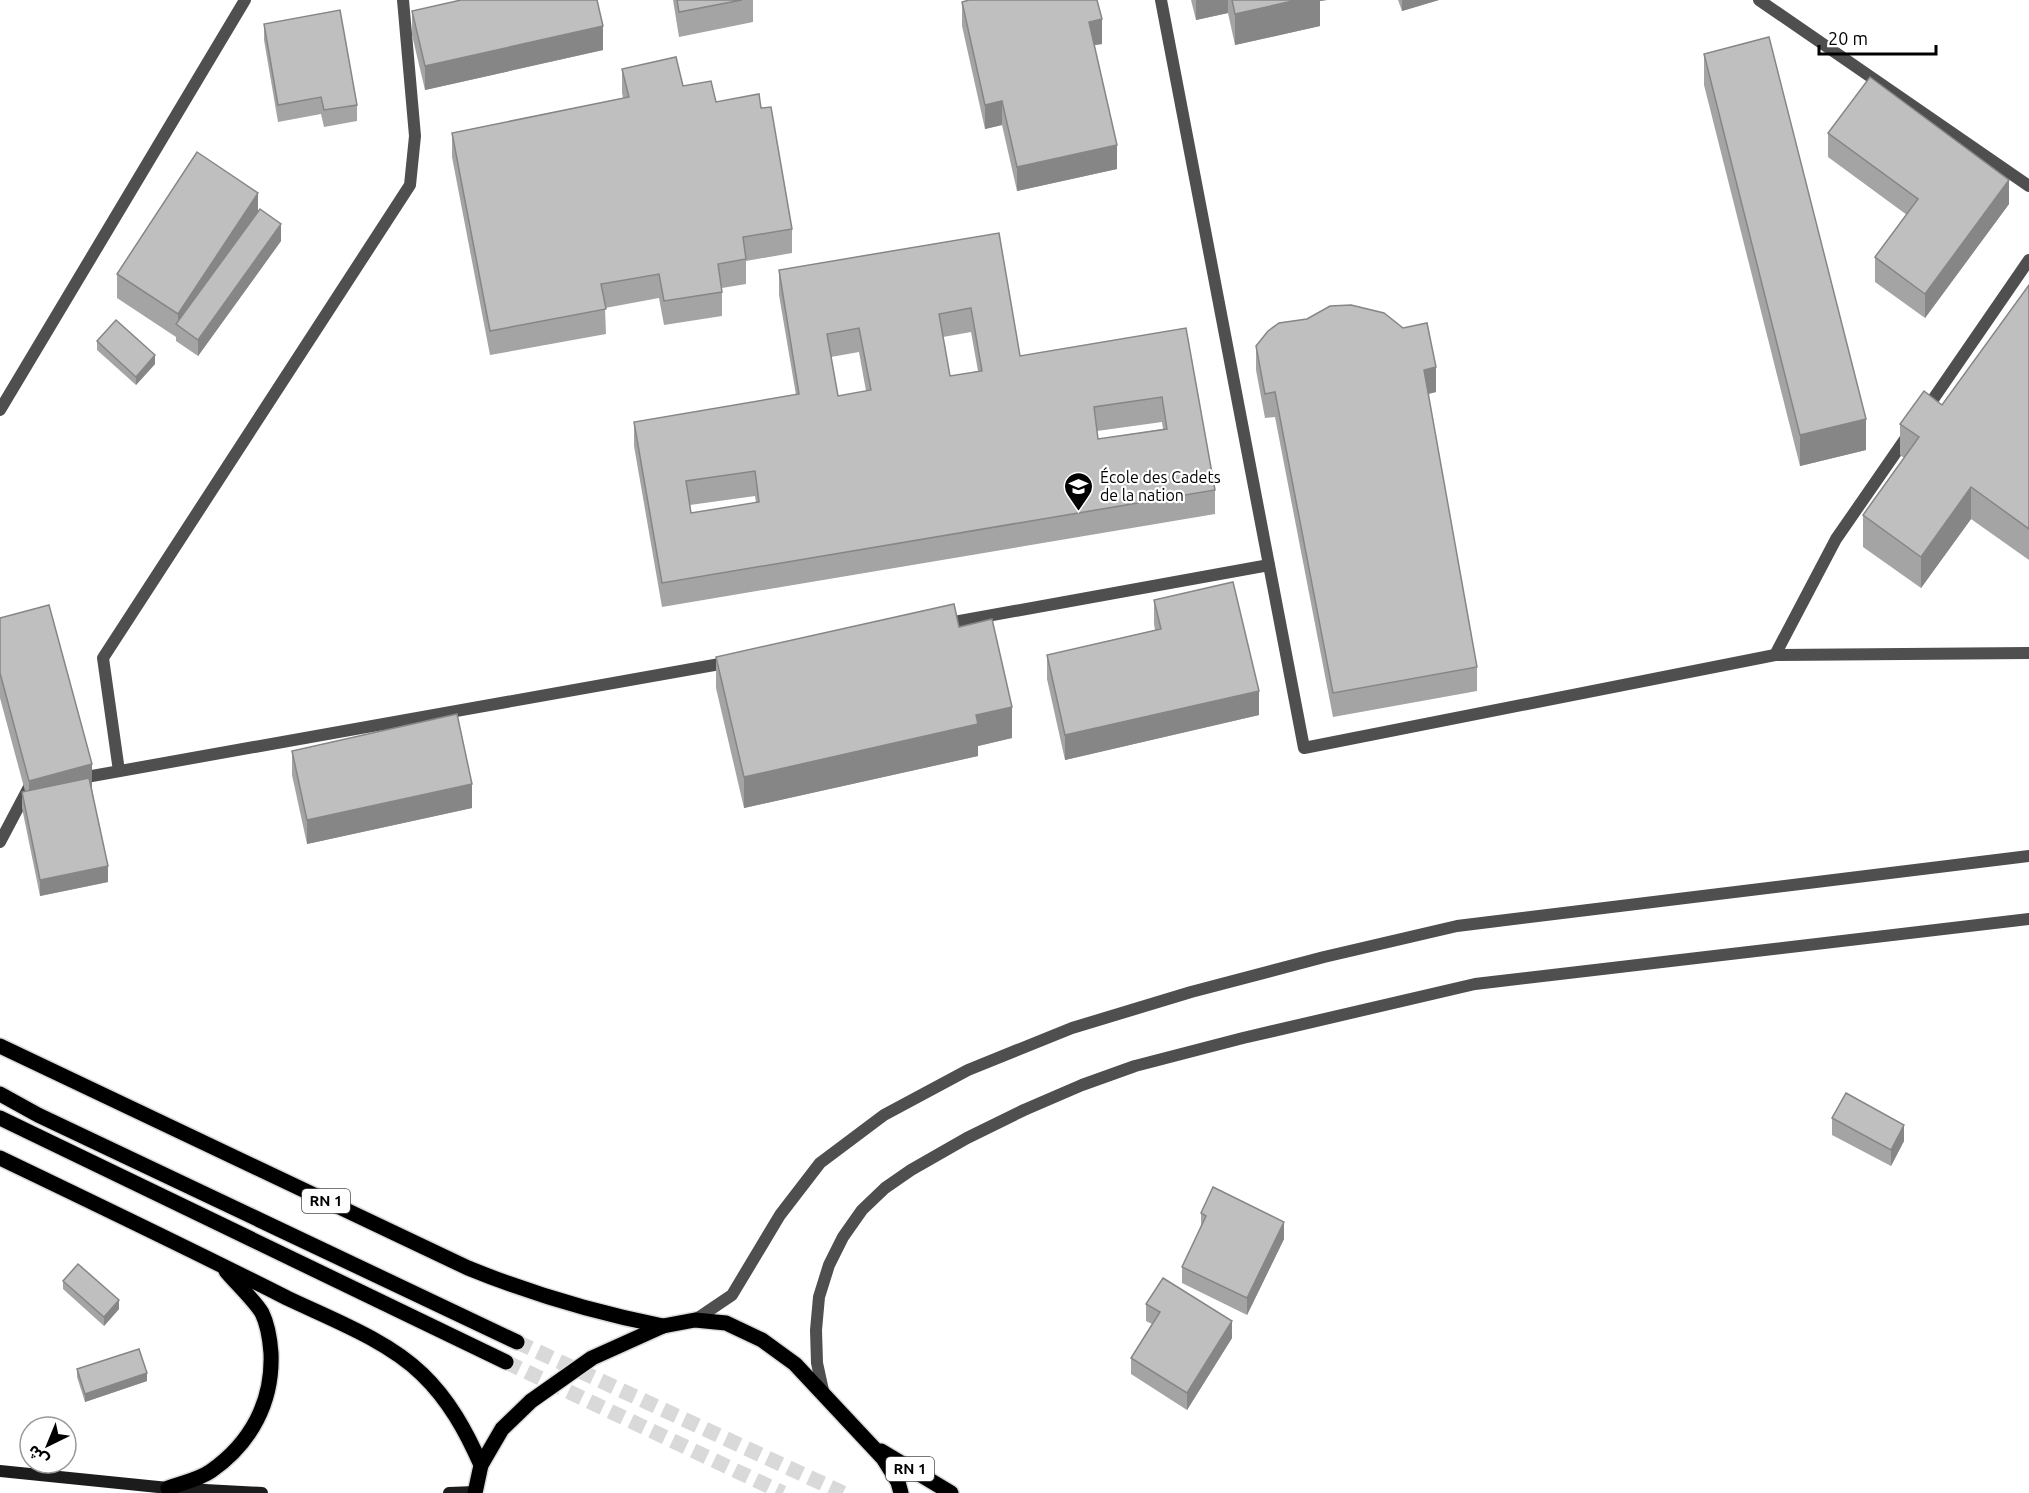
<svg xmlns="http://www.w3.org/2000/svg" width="2029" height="1493" viewBox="0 0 2029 1493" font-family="Ubuntu,'Noto Sans Arabic',sans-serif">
	<rect width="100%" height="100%" fill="#fff"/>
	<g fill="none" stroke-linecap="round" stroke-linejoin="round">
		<g stroke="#d9d9d9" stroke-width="15" stroke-dasharray="15 8" stroke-linecap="butt">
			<path d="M 517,1342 L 843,1493"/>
			<path d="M 506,1362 L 783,1493"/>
		</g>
		<defs>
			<g id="primary">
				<path d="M 0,1046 L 468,1268 C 532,1294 596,1313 663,1326"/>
				<path d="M 0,1094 L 38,1115 L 517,1342"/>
				<path d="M 0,1118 L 506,1362"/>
				<path d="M 0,1158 C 96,1204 192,1250 287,1298 C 331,1319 387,1340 422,1374 C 449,1400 466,1431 481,1465"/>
				<path d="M 881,1451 L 951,1493"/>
				<path d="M 168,1488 C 182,1483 200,1479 211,1471 C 251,1443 273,1402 271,1353 C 270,1340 268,1325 262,1313 C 255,1301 235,1282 226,1271"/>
				<path d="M 475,1493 L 481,1465 L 502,1429 L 531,1401 L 592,1358 L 663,1326 L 695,1320 L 726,1323 L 762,1340 L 795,1364 L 883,1458 L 898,1482 L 901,1493"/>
			</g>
		</defs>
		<use href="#primary" stroke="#dbdbdb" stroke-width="18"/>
		<g stroke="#4f4f4f" stroke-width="12">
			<path d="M 1161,0 L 1304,748 L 1775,655 L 2029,653"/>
			<path d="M 1759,0 L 2029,186"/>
			<path d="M 0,410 L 245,0"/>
			<path d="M 1925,411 L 2029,260"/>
			<path d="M 943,624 L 1269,565"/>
			<path d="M 1775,655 L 1836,539 L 1908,435"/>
			<path d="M 119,771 L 103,658 L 410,185 L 415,136 L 403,0"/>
			<path d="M 75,779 L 731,662"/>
			<path d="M 0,842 L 29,787"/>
		</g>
		<g stroke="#4f4f4f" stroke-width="12">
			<path d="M 695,1320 L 732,1295 L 780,1215 L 820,1163 L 884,1115 L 968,1070 L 1072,1028 L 1191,992 L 1324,957 L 1457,926 L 2029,856"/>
			<path d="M 824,1395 L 817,1363 L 816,1330 L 819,1297 L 829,1265 L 843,1237 L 862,1210 L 885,1188 L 911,1170 L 967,1138 L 1024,1110 L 1082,1085 L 1135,1066 L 1243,1038 L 1475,984 L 2029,919"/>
		</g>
		<g stroke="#1c1c1c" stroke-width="12">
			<path d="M 0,1471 L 168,1488 L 262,1493"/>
			<path d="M 449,1493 L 475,1492"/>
		</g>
		<use href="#primary" stroke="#000" stroke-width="15"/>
	</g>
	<g fill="#a4a4a4" fill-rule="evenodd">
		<path d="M 673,0 L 753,0 L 753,22 L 679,37 Z"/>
		<path d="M 1191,0 L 1327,0 L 1320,1 L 1320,26 L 1235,45 L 1228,13 L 1196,20 Z"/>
		<path d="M 1398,0 L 1439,0 L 1402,11 Z"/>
		<path d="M 962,2 L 1102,44 L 1094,45 L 1117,169 L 1017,191 L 1002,125 L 985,129 L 962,26 Z"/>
		<path d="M 412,11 L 603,50 L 425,90 L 412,35 Z"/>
		<path d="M 264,24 L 357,105 L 357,121 L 324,127 L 321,114 L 278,122 L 264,40 Z"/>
		<path d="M 1704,54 L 1866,450 L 1800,466 L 1704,85 Z"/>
		<path d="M 622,69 L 683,86 L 716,102 L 761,108 L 792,229 L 792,253 L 746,261 L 746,284 L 722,288 L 722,316 L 664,325 L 659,298 L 605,308 L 606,334 L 490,355 L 452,157 L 452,133 L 623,98 L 622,93 Z"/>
		<path d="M 1828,133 L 2009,204 L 1925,318 L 1875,282 L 1875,257 L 1907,215 L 1828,157 Z"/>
		<path d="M 258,212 L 281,241 L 198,356 L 176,341 L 176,337 L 117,298 L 117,274 Z"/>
		<path d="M 999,233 L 1020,356 L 1186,328 L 1215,490 L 1215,514 L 662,607 L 634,446 L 634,422 L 796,395 L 779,295 L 779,270 ZM 971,332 L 978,371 L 950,376 L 943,337 ZM 859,352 L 866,391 L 838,396 L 831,357 ZM 1162,422 L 1163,429 L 1098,439 L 1097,431 ZM 755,496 L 756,503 L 691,513 L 690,505 Z"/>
		<path d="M 2029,285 L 2029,560 L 1971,519 L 1921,588 L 1863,547 L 1863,515 L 1904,458 L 1900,455 L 1900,424 L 1942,405 Z"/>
		<path d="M 97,341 L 155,364 L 136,385 L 97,350 Z"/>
		<path d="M 1256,346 L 1436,392 L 1428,394 L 1477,667 L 1477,691 L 1333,717 L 1275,417 L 1265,418 L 1256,370 Z"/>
		<path d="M 1154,600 L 1259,715 L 1065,760 L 1047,679 L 1047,655 L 1155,630 L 1154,624 Z"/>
		<path d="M 0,618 L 92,788 L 108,882 L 40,896 L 22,808 L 22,792 L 25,791 L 0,698 Z"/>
		<path d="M 959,627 L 1012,738 L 978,746 L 978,756 L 744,808 L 716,688 L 716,657 Z"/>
		<path d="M 292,751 L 472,808 L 307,844 L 292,775 Z"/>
		<path d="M 1832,1118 L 1904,1141 L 1891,1166 L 1832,1135 Z"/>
		<path d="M 1201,1213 L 1284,1239 L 1247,1315 L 1182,1283 L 1182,1267 L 1201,1228 Z"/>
		<path d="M 63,1281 L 119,1309 L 104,1326 L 63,1289 Z"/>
		<path d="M 1146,1304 L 1232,1338 L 1187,1410 L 1131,1374 L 1131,1358 L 1152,1324 L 1146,1321 Z"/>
		<path d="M 77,1369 L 147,1381 L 85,1402 L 77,1377 Z"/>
	</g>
	<g fill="#868686">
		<path d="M 1196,0 L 1228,0 L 1228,13 L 1196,20 Z"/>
		<path d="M 1297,0 L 1327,0 L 1320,1 L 1320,26 L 1235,45 L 1235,14 Z"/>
		<path d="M 1402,0 L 1439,0 L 1402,11 Z"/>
		<path d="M 1102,19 L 1102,44 L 1089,46 L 1089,22 Z"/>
		<path d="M 603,26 L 603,50 L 425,90 L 425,66 Z"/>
		<path d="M 1002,101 L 1002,125 L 985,129 L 985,105 Z"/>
		<path d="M 1117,145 L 1117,169 L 1017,191 L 1017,167 Z"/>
		<path d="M 2009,180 L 2009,204 L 1925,318 L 1925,294 Z"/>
		<path d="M 258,193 L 258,217 L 178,326 L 178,314 Z"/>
		<path d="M 281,224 L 281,241 L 198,356 L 198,340 Z"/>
		<path d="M 155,355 L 155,364 L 136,385 L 136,377 Z"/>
		<path d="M 1436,367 L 1436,392 L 1424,395 L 1424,370 Z"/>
		<path d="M 1866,419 L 1866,450 L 1800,466 L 1800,435 Z"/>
		<path d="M 1971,487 L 1971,519 L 1921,588 L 1921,557 Z"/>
		<path d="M 1259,691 L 1259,715 L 1065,760 L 1065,735 Z"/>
		<path d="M 1012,707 L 1012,738 L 978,746 L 978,756 L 744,808 L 744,777 L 976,715 Z"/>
		<path d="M 92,764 L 92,788 L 29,805 L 29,781 Z"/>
		<path d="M 472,784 L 472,808 L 307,844 L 307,820 Z"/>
		<path d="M 108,866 L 108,882 L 40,896 L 40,880 Z"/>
		<path d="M 1904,1125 L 1904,1141 L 1891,1166 L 1891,1150 Z"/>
		<path d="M 1284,1222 L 1284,1239 L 1247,1315 L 1247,1298 Z"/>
		<path d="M 119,1300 L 119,1309 L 104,1326 L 104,1317 Z"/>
		<path d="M 1232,1321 L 1232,1338 L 1187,1410 L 1187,1393 Z"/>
		<path d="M 147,1373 L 147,1381 L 85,1402 L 85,1394 Z"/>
	</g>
	<g fill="#bfbfbf" stroke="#868686" stroke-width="1.5" fill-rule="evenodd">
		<path d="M 461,0 L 597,0 L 603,26 L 425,66 L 412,11 Z"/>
		<path d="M 677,0 L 742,0 L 679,12 Z"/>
		<path d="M 969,0 L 1097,0 L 1102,19 L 1089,22 L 1117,145 L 1017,167 L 1002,101 L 985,105 L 962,2 Z"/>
		<path d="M 1232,0 L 1297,0 L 1235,14 Z"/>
		<path d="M 340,10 L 357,105 L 324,110 L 321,97 L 278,105 L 264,24 Z"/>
		<path d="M 1769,37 L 1866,419 L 1800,435 L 1704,54 Z"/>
		<path d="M 676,57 L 683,86 L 711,81 L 716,102 L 759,94 L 761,108 L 771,107 L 792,229 L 743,237 L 746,259 L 718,264 L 722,292 L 664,301 L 659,274 L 601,284 L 606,309 L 490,331 L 452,133 L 629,97 L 622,69 Z"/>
		<path d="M 1870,77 L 2009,180 L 1925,294 L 1875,257 L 1918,199 L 1828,133 Z"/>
		<path d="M 197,152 L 258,193 L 178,314 L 117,274 Z"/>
		<path d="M 260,209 L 281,224 L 198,340 L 176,324 Z"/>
		<path d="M 999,233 L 1020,356 L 1186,328 L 1215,490 L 662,583 L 634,422 L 799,394 L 779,270 ZM 971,308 L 982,371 L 950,376 L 939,314 ZM 859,328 L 871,390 L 838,396 L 827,334 ZM 1162,397 L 1167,429 L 1098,439 L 1094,407 ZM 755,471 L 759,502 L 691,513 L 686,481 Z"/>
		<path d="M 2029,285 L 2029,529 L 1971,487 L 1921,557 L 1863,515 L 1919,437 L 1900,424 L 1924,391 L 1942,405 Z"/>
		<path d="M 1351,305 L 1384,313 L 1403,328 L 1427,323 L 1436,367 L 1424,370 L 1477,667 L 1333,693 L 1275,392 L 1265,394 L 1256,346 L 1268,331 L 1279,323 L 1307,319 L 1330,306 Z"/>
		<path d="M 116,320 L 155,355 L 136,377 L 97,341 Z"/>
		<path d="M 1233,582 L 1259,691 L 1065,735 L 1047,655 L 1161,629 L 1154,600 Z"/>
		<path d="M 954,604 L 959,627 L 992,619 L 1012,707 L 976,715 L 978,724 L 744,777 L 716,657 Z"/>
		<path d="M 49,605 L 92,764 L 29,781 L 0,673 L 0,618 Z"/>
		<path d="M 457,714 L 472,784 L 307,820 L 292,751 Z"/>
		<path d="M 89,778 L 108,866 L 40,880 L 22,792 Z"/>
		<path d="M 1846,1093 L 1904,1125 L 1891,1150 L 1832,1118 Z"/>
		<path d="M 1213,1187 L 1284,1222 L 1247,1298 L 1182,1267 L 1206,1216 L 1201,1213 Z"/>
		<path d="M 78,1264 L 119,1300 L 104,1317 L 63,1281 Z"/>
		<path d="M 1163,1278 L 1232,1321 L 1187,1393 L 1131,1358 L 1160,1312 L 1146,1304 Z"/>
		<path d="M 139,1349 L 147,1373 L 85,1394 L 77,1369 Z"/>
	</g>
	<defs>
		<symbol id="school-pin" viewBox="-11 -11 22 30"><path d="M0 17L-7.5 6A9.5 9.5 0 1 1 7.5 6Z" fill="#000" stroke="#fff"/><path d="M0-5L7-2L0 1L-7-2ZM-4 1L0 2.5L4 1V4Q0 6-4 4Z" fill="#fff"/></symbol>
	</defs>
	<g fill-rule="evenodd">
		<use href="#school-pin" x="1062" y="470" width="33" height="45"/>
	</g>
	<g text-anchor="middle" stroke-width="4.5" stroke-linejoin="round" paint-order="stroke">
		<g fill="#fff" stroke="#4c4c4c" stroke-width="1.5">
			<rect x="302" y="1189" width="48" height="24" rx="4.5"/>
			<rect x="886" y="1457" width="48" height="24" rx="4.5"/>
		</g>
		<g font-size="15" font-weight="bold" fill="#000">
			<text x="326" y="1206">RN 1</text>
			<text x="910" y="1474">RN 1</text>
		</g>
		<g font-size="16" fill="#000" stroke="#fff" text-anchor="start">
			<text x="1100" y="483">École des Cadets<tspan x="1100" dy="18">de la nation</tspan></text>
		</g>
	</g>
	<g transform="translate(48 1445) rotate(223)"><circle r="28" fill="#ffffff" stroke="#999999" stroke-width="1.5"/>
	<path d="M0-4.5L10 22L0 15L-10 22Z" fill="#000000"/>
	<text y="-9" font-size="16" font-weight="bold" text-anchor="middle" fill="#000000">ش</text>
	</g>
	<path d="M1819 45v9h117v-9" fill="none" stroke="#000000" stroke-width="3"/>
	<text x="1828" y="45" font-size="18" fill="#000000" stroke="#ffffff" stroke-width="4.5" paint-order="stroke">20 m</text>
</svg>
